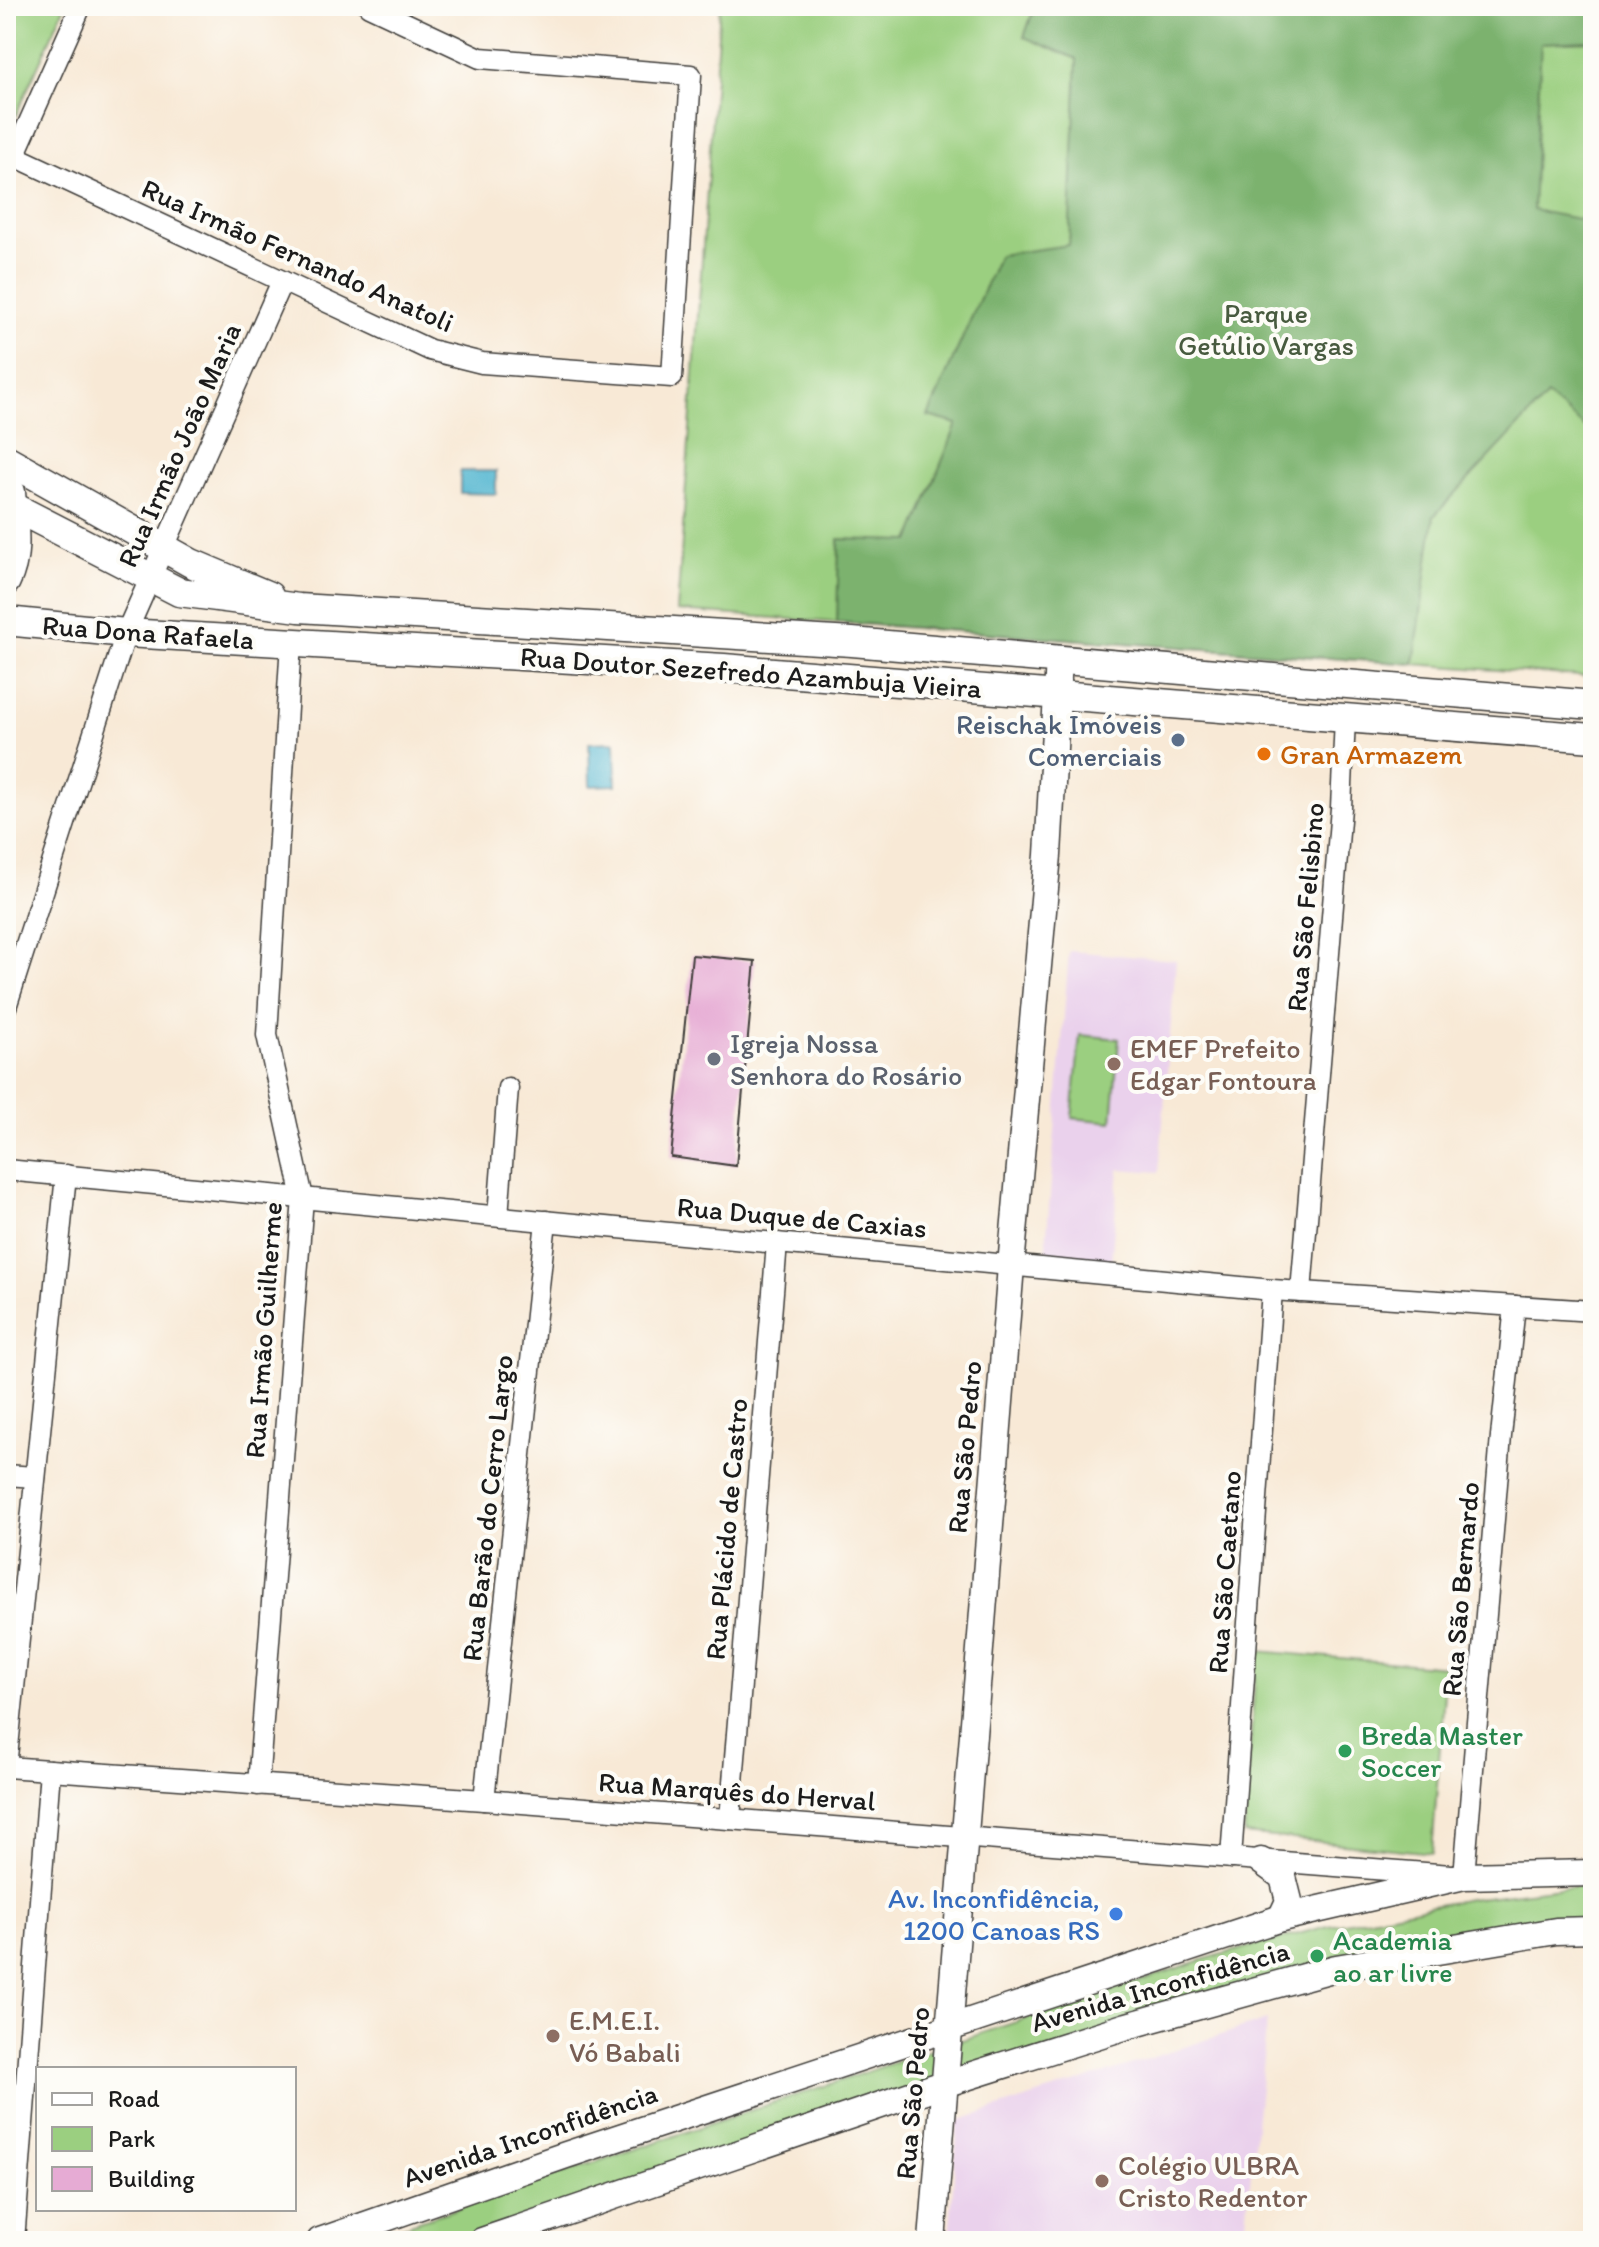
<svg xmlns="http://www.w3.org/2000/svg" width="1599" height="2247" viewBox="0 0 1599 2247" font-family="Itim,sans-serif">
	<rect width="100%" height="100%" fill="#fdfcf7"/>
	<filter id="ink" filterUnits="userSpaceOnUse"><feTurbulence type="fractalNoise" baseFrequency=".0125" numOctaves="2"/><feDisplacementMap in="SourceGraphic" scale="16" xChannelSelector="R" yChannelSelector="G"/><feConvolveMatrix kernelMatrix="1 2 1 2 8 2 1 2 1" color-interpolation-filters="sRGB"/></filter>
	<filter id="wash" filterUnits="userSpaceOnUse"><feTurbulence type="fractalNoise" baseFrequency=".006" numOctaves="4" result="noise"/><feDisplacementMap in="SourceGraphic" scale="32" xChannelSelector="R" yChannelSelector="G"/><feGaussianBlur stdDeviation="1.8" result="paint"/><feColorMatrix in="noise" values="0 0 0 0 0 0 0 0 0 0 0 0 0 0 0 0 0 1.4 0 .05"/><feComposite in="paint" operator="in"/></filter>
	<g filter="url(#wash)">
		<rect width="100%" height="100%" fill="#f8e9d6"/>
		<g fill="#ead1ec">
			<path d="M 1069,951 L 1176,960 L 1159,1172 L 1119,1169 L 1111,1264 L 1045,1259 Z"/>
			<path d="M 1267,2020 L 1244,2241 L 949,2241 L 958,2121 Z"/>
		</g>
		<g fill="#9bcf80" stroke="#5c764e" stroke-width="2">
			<path d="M 6,6 L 65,6 L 11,126 L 6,124 Z"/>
			<path d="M 720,6 L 1593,6 L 1593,677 L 677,611 Z"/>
			<path d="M 1080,1035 L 1119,1039 L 1112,1122 L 1072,1118 Z"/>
			<path d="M 1257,1651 L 1446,1667 L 1432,1853 L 1244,1834 Z"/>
			<path d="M 1578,1886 L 1593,1886 L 1593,1920 L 1474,1934 L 579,2202 L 461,2241 L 359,2241 L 1205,1959 L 1324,1927 L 1469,1899 Z"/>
		</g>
		<path fill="#7cb26e" stroke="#4c6745" stroke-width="2" d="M 1035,6 L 1593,6 L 1593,128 L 1591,41 L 1541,43 L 1533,210 L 1593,222 L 1593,434 L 1547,396 L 1434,516 L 1414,664 L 837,622 L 839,539 L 910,541 L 957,424 L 928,416 L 999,255 L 1069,245 L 1077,59 L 1024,37 Z"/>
		<g fill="#51b5d0" stroke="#366876" stroke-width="2">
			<path d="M 460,471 L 496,471 L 496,494 L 460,493 Z"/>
			<path d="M 615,742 L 616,785 L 590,786 L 589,743 Z"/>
		</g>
		<g id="blocks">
			<path fill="#e6abd4" d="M 692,955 L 755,961 L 736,1166 L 671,1157 Z"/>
		</g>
	</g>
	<g filter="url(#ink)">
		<use href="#blocks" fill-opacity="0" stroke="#3d3b38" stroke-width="2"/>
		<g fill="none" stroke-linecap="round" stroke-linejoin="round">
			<defs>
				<g id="minor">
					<path d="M 6,152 L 430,350 L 482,363 L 672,377 L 691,75 L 480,58 L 369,6"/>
					<path d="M 14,156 L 81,6"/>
					<path d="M 6,1007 L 126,633 L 282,281"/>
					<path d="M 6,1170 L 1272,1290 L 1593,1311"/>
					<path d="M 498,1216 L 508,1088"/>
					<path d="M 1301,1292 L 1341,808 L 1345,718"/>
					<path d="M 6,1475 L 35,1477"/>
					<path d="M 6,1767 L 484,1800 L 1464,1876 L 1501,1436 L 1515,1306"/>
					<path d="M 6,1767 L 66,1175"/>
					<path d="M 258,1785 L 303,1198 L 267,1035 L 291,642"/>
					<path d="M 484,1800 L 546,1221"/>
					<path d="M 730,1819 L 777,1243"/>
					<path d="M 1231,1858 L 1272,1290"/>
					<path d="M 14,2241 L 50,1770"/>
				</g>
				<g id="tertiary">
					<path d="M 1261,1861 L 1283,1877 L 1289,1901 L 1281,1918"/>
					<path d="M 320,2241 L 566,2155 L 1281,1918 L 1464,1876 L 1593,1873"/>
					<path d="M 482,2241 L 922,2091 L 1127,2026 L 1336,1968 L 1556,1931 L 1593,1930"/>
					<path d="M 932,2241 L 1011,1266 L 1048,855 L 1059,659"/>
				</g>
				<g id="secondary">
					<path d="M 6,459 L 191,563 L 269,596"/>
					<path d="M 6,503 L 179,592 L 299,608 L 852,642 L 1593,705"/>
					<path d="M 6,581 C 20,553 13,522 11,492"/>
					<path d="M 6,621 L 126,633 L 724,668 L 1593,738"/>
				</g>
			</defs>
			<use href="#minor" stroke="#3d3b38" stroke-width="23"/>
			<use href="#tertiary" stroke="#3d3b38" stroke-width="29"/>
			<use href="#secondary" stroke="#3d3b38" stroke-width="31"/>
			<use href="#minor" stroke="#fff" stroke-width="20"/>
			<use href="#tertiary" stroke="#fff" stroke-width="26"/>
			<use href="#secondary" stroke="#fff" stroke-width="28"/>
		</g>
	</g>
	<circle fill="#5c6f8a" stroke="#fdfcf7" stroke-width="3" cx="1178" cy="740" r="8"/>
	<circle fill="#e8710a" stroke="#fdfcf7" stroke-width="3" cx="1264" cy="754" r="8"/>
	<circle fill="#6b7280" stroke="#fdfcf7" stroke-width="3" cx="714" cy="1059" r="8"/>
	<g fill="#8d6e63" stroke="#fdfcf7" stroke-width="3">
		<circle cx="1114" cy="1064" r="8"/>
		<circle cx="553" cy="2036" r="8"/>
		<circle cx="1102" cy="2181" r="8"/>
	</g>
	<g fill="#2e9e5b" stroke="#fdfcf7" stroke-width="3">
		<circle cx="1345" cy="1751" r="8"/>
		<circle cx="1317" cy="1956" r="8"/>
	</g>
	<circle fill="#3f7fe0" stroke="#fdfcf7" stroke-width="3" cx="1116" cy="1914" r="8"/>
	<g text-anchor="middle" stroke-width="8" stroke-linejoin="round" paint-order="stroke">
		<g font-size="28" fill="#1c1c1c" stroke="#fdfcf7">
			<text transform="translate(298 255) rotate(24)" y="10">Rua Irmão Fernando Anatoli</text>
			<text transform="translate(179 445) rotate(-66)" y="10">Rua Irmão João Maria</text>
			<text transform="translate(148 632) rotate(4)" y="10">Rua Dona Rafaela</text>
			<text transform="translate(751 672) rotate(4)" y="10">Rua Doutor Sezefredo Azambuja Vieira</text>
			<text transform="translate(1305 907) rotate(-85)" y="10">Rua São Felisbino</text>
			<text transform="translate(802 1217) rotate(5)" y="10">Rua Duque de Caxias</text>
			<text transform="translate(263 1330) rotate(-86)" y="10">Rua Irmão Guilherme</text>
			<text transform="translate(964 1447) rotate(-85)" y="10">Rua São Pedro</text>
			<text transform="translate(487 1508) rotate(-84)" y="10">Rua Barão do Cerro Largo</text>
			<text transform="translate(726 1529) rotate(-85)" y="10">Rua Plácido de Castro</text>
			<text transform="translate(1224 1572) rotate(-86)" y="10">Rua São Caetano</text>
			<text transform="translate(1460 1589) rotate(-85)" y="10">Rua São Bernardo</text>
			<text transform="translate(737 1791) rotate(4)" y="10">Rua Marquês do Herval</text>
			<text transform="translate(1160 1986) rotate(-16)" y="10">Avenida Inconfidência</text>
			<text transform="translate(912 2093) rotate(-85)" y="10">Rua São Pedro</text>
			<text transform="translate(530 2135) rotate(-19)" y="10">Avenida Inconfidência</text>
		</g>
		<g font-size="28" fill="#485b3f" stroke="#fdfcf7">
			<text x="1266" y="323">Parque<tspan x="1266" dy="32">Getúlio Vargas</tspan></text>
		</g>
		<g font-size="28" fill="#4e5e75" stroke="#fdfcf7" text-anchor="end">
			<text x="1162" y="734">Reischak Imóveis<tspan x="1162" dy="32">Comerciais</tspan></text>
		</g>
		<g font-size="28" fill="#c56008" stroke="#fdfcf7" text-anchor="start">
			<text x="1280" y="764">Gran Armazem</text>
		</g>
		<g font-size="28" fill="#5b616d" stroke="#fdfcf7" text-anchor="start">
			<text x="730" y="1053">Igreja Nossa<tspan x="730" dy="32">Senhora do Rosário</tspan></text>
		</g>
		<g font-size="28" fill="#785e54" stroke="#fdfcf7" text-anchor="start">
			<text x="1130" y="1058">EMEF Prefeito<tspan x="1130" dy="32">Edgar Fontoura</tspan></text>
			<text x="569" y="2030">E.M.E.I.<tspan x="569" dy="32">Vó Babali</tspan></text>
			<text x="1118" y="2175">Colégio ULBRA<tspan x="1118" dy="32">Cristo Redentor</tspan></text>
		</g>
		<g font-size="28" fill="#27864d" stroke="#fdfcf7" text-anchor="start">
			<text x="1361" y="1745">Breda Master<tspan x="1361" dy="32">Soccer</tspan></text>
			<text x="1333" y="1950">Academia<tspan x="1333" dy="32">ao ar livre</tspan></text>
		</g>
		<g font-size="28" fill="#366cbe" stroke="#fdfcf7" text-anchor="end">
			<text x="1100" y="1908">Av. Inconfidência,<tspan x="1100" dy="32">1200 Canoas RS</tspan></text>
		</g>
	</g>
	<rect width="1599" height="2247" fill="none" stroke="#fdfcf7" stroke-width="32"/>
	<rect x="36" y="2067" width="260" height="144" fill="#fdfcf7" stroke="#a3a29f" stroke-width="2"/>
	<rect x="52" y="2093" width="40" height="12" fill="#ffffff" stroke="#a3a29f" stroke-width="2"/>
	<text x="108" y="2107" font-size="24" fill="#1c1c1c">Road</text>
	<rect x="52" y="2127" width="40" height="24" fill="#9bcf80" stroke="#a3a29f" stroke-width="2"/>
	<text x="108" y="2147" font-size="24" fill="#1c1c1c">Park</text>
	<rect x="52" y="2167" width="40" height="24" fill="#e6abd4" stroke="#a3a29f" stroke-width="2"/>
	<text x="108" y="2187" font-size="24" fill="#1c1c1c">Building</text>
</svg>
